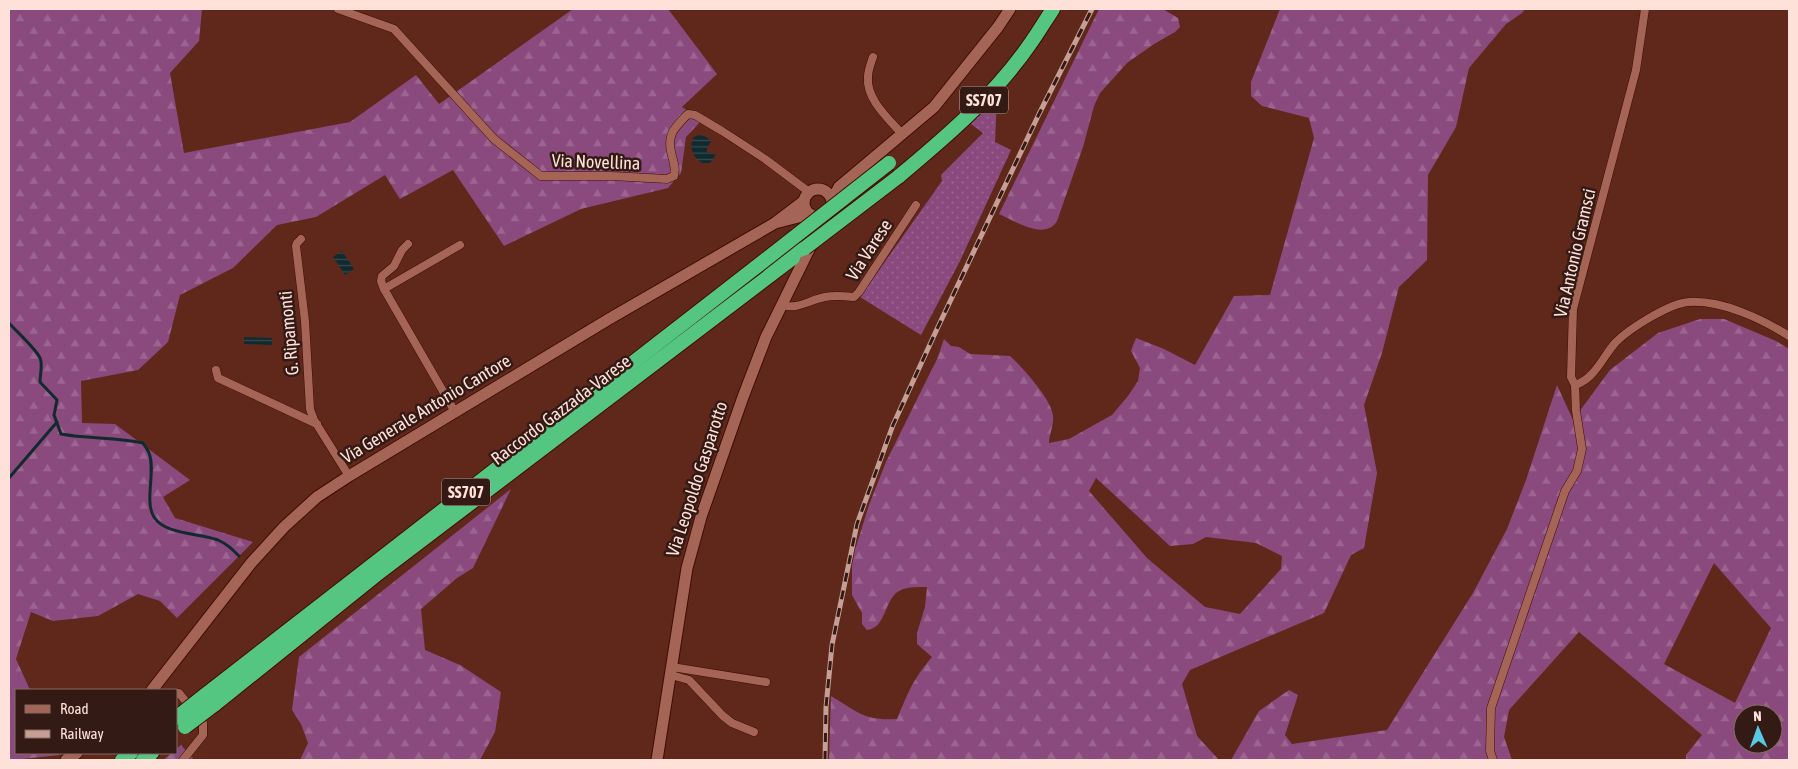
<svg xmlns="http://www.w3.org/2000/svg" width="1798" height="769" viewBox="0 0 1798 769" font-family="'Asap Condensed',sans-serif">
	<defs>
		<pattern id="grass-dots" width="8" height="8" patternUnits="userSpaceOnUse" patternTransform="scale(1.25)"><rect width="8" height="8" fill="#8a4a7e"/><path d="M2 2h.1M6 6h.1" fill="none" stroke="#9c6490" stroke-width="1.8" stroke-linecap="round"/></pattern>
		<pattern id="forest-firs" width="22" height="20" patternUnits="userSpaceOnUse" patternTransform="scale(1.25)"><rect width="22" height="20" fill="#8a4a7e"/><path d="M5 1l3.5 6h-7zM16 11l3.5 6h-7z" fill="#9c6490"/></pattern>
		<pattern id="water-rules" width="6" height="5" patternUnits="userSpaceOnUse" patternTransform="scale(1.25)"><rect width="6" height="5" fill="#112a30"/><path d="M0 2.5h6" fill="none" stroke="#35494d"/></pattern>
	</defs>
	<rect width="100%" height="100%" fill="#60281b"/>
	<path fill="url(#grass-dots)" d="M 997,97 L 995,142 L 1011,150 L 960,261 L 921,335 L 860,297 L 942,181 L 941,175 L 983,133 L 971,124 Z"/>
	<g fill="url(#forest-firs)" fill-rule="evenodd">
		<path d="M 9,9 L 202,9 L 199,41 L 170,73 L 184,153 L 350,122 L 416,75 L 439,104 L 573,9 L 668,9 L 717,74 L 682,107 L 702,120 L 686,137 L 681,173 L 668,188 L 581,209 L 504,246 L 453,170 L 400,199 L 385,175 L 316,217 L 277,225 L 233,268 L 180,295 L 168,342 L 138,370 L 81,381 L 82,423 L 115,424 L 190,480 L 163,497 L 175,518 L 253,542 L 177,618 L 160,601 L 138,594 L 98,616 L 53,621 L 31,612 L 16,659 L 30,690 L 16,690 L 16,753 L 58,753 L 59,755 L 14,760 L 9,760 Z"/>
		<path d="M 1099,9 L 1163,9 L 1178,18 L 1180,27 L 1175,32 L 1154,44 L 1127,63 L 1100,93 L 1094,106 L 1083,147 L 1057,221 C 1045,241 1015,221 999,214 Z"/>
		<path d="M 1280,9 L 1525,9 L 1522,13 L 1506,24 L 1469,68 L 1456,127 L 1428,175 L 1427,260 L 1399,287 L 1382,353 L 1364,405 L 1377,473 L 1364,548 L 1351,555 L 1324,613 L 1190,670 L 1182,684 L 1197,736 L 1219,760 L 829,760 L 831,696 C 858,712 864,721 897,719 C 908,693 913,679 932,657 L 917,644 L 917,633 L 925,607 L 927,587 C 918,587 904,586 896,593 C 884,604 885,628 867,630 L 862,624 L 862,613 L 852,595 L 852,566 L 855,550 L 869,505 L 886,462 L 932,369 C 938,359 940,350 944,339 L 951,346 L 959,347 L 970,354 L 1010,356 C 1022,367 1052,400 1053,416 C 1054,425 1049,435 1049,443 L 1069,439 L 1112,415 L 1128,396 L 1138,381 L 1140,368 L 1131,351 L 1136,338 L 1164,349 L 1195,365 L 1234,296 L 1270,295 L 1314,138 L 1309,118 L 1262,106 L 1251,96 L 1251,82 ZM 1096,478 L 1170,546 L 1193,544 L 1206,537 L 1256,543 L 1282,556 L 1281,569 L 1240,614 L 1205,607 L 1147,558 L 1089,491 Z"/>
		<path d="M 1700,319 L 1724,319 L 1776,341 L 1789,349 L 1789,760 L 1686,760 L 1686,755 L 1702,735 L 1579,632 L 1509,710 L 1504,737 L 1512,760 L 1231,760 L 1259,711 L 1289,690 L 1298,695 L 1285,735 L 1292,744 L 1387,730 L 1473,593 L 1507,529 L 1526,480 L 1557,385 L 1573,420 L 1610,370 L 1658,333 ZM 1714,563 L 1771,628 L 1735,703 L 1664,664 ZM 1743,714 L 1773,714 L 1773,744 L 1743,744 Z"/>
		<path d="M 511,489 L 473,568 L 457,578 L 421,609 L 425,650 L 460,665 L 501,692 L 495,732 L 480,760 L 300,760 L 308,743 L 301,724 L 292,710 L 299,657 Z"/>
		<path d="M 181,745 L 194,760 L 163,760 L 172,753 L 176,753 L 176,749 Z"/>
	</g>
	<g fill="url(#water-rules)">
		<path d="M 698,135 C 703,135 708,137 711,142 L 707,148 L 707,152 L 716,155 L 710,163 L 702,163 C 693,157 688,147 694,137 Z"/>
		<path d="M 342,251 L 354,269 L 345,275 L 333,257 Z"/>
		<path d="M 244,337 L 272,338 L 272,345 L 244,344 Z"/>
	</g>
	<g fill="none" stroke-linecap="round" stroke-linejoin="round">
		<g stroke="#112a30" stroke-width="3">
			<path d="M 9,323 C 17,332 36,349 40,358 C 43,364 40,375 40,382 L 57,400 L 54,415 L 61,434 C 88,439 116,437 143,443 C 145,446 148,450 149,453 C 156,470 144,502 154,517 C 165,535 200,533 218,540 C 227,544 232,549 239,556"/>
			<path d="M 9,478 L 57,422"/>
		</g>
		<defs>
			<g id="street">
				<path d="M 338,9 L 394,29 L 494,139 L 541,176 L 611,176 L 667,179 L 674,176 C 676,168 674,164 672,156 C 666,135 674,128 688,114 L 695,115 L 722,131 L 765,159 L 809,192"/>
				<path d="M 873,57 C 871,63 868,70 868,77 C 866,99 888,118 902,134"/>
				<path d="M 301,239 L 297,243 L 296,246 L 305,321 L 310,409 L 314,420 L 349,476"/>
				<path d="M 384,289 L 381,281 L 382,276 L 394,266 L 402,250 L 408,244"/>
				<path d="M 781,305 C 798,310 809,300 825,297 C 835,295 844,296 854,297 L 859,292 L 916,205"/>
				<path d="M 216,370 L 218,378 L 317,424"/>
				<path d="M 1575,385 C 1595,379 1603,356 1616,342 C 1630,328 1670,303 1689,302 C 1722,300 1762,319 1789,336"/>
				<path d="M 455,412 L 384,289 L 460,245"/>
				<path d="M 672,667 L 766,682"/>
				<path d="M 671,675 L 689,680 L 723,716 L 732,723 L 754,732"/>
				<path d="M 176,693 L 179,693 L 203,723 L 203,735 L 183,760"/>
				<path d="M 1493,760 L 1490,751 L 1491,708 L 1565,491 L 1577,471 L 1582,449 L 1576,411 L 1575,385 L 1571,377 L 1573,309 L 1636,70 L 1645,9"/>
			</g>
			<g id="secondary">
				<circle cx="818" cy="203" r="14"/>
				<path d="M 832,200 L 839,187 L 934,107 L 998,27 L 1010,9"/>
				<path d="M 779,222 L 810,214"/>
				<path d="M 152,690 L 252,562 L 284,527 L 317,497 L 349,476 L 609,319 L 775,223 L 804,201"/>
				<path d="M 66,760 L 77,753"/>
				<path d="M 657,760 L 687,568 L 701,517 L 743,397 L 766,337 L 826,215"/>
			</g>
			<g id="highway">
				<path d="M 898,177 C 946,137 994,96 1030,44 C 1038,33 1045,21 1053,9"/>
				<path d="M 205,695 L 756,267 L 805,248"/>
				<path d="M 214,705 L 376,575 L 793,258"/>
				<path d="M 122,760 L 131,753"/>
				<path d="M 143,760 L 152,753"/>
			</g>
		</defs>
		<use href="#street" stroke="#420c02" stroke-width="9"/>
		<use href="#secondary" stroke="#420c02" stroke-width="13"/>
		<use href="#highway" stroke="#420c02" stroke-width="16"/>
		<use href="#street" stroke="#a46556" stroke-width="8"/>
		<use href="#secondary" stroke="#a46556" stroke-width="11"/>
		<use href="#highway" stroke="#55c582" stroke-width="14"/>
		<defs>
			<path id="rail" d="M 825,760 L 826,707 L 832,645 L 857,524 L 893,425 L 937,329 L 1039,114 L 1092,9"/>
		</defs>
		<use href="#rail" stroke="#c59f95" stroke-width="5"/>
		<use href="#rail" stroke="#341a14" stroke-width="3" stroke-dasharray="9" stroke-linecap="butt"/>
		<defs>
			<g id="highway-bridge">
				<path d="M 805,248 L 898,177"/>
				<path d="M 756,267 L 889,163"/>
				<path d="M 176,718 L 205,695"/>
				<path d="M 185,727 L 214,705"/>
			</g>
		</defs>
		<use href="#highway-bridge" stroke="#420c02" stroke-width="16" stroke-linecap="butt"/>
		<use href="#highway-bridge" stroke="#55c582" stroke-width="14"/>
	</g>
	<g text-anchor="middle" stroke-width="5" stroke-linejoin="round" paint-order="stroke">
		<g fill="#341a14" stroke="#c1a59e" stroke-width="1">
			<rect x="960" y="86.5" width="48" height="27" rx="4"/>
			<rect x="442" y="478.5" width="48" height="27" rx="4"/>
		</g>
		<g font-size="16" font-weight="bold" fill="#fee1d9">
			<text x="984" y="106">SS707</text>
			<text x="466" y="498">SS707</text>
		</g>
		<g font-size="18" fill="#fee1d9" stroke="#341a14">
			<text transform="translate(596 162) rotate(2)" y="6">Via Novellina</text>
			<text transform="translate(869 250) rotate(-57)" y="6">Via Varese</text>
			<text transform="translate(1575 253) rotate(-77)" y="6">Via Antonio Gramsci</text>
			<text transform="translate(289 333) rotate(-95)" y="6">G. Ripamonti</text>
			<text transform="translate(426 409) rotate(-31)" y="6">Via Generale Antonio Cantore</text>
			<text transform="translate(561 410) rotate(-37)" y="6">Raccordo Gazzada-Varese</text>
			<text transform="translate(697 479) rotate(-72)" y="6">Via Leopoldo Gasparotto</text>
		</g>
	</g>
	<rect width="1798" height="769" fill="none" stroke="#fee1d9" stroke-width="20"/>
	<rect x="15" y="689" width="162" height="65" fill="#341a14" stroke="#856a63"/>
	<rect x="25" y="705" width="25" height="8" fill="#a46556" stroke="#856a63"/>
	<text x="60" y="714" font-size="15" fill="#fee1d9">Road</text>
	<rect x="25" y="730" width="25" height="8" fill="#c59f95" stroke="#856a63"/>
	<text x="60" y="739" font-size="15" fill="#fee1d9">Railway</text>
	<g transform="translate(1758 729) rotate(358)"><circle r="24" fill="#341a14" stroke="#856a63"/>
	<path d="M0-4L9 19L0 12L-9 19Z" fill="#57c9e2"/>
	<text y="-8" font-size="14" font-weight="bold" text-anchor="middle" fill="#fee1d9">N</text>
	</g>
</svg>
